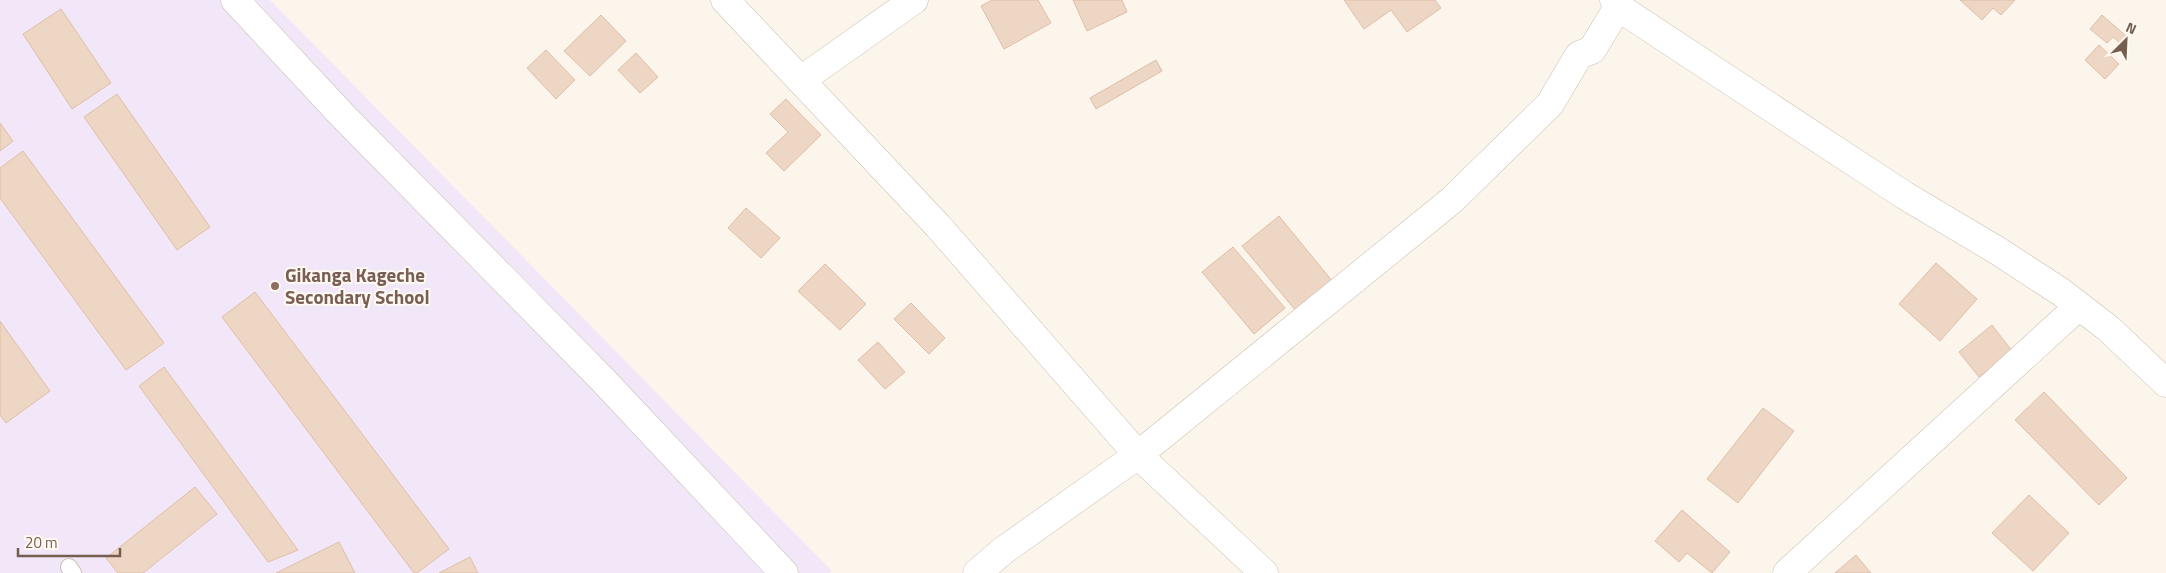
<svg xmlns="http://www.w3.org/2000/svg" width="2166" height="573" viewBox="0 0 2166 573" font-family="'Titillium Web',sans-serif">
	<rect width="100%" height="100%" fill="#fbf5eb"/>
	<path fill="#f2e7f8" d="M 0,0 L 270,0 L 832,571 L 829,573 L 0,573 Z"/>
	<g fill="#eed6c5" stroke="#e0bea6">
		<path d="M 992,0 L 1038,0 L 1051,23 L 1004,49 L 981,6 Z"/>
		<path d="M 1073,0 L 1122,0 L 1127,12 L 1087,31 Z"/>
		<path d="M 1344,0 L 1435,0 L 1441,8 L 1407,32 L 1391,10 L 1364,29 Z"/>
		<path d="M 1960,0 L 2015,0 L 2001,15 L 1993,8 L 1982,20 Z"/>
		<path d="M 61,9 L 111,83 L 72,109 L 23,34 Z"/>
		<path d="M 601,15 L 626,41 L 590,76 L 564,51 Z"/>
		<path d="M 2102,15 L 2126,36 L 2120,43 L 2113,37 L 2107,43 L 2090,29 Z"/>
		<path d="M 2099,45 L 2119,64 L 2105,79 L 2085,60 Z"/>
		<path d="M 546,50 L 575,80 L 556,99 L 527,68 Z"/>
		<path d="M 636,53 L 658,77 L 640,93 L 618,70 Z"/>
		<path d="M 1156,60 L 1162,71 L 1096,109 L 1090,98 Z"/>
		<path d="M 117,94 L 210,227 L 177,250 L 84,117 Z"/>
		<path d="M 786,99 L 821,135 L 784,171 L 766,153 L 788,132 L 770,114 Z"/>
		<path d="M 0,123 L 13,141 L 0,151 Z"/>
		<path d="M 23,151 L 164,343 L 126,370 L 0,198 L 0,168 Z"/>
		<path d="M 746,208 L 780,238 L 761,258 L 728,228 Z"/>
		<path d="M 1279,216 L 1333,282 L 1296,311 L 1242,246 Z"/>
		<path d="M 1233,247 L 1285,308 L 1254,334 L 1202,272 Z"/>
		<path d="M 1936,263 L 1977,299 L 1940,341 L 1899,304 Z"/>
		<path d="M 825,264 L 866,304 L 840,330 L 798,291 Z"/>
		<path d="M 255,292 L 449,549 L 417,573 L 414,573 L 222,317 Z"/>
		<path d="M 911,303 L 945,338 L 929,354 L 894,319 Z"/>
		<path d="M 0,321 L 50,391 L 6,423 L 0,415 Z"/>
		<path d="M 1992,325 L 2012,351 L 1979,377 L 1959,352 Z"/>
		<path d="M 878,342 L 905,372 L 885,389 L 858,360 Z"/>
		<path d="M 164,367 L 298,550 L 268,562 L 139,386 Z"/>
		<path d="M 2044,392 L 2127,478 L 2099,505 L 2015,420 Z"/>
		<path d="M 1763,408 L 1794,431 L 1738,503 L 1707,479 Z"/>
		<path d="M 195,487 L 217,514 L 143,573 L 118,573 L 106,558 Z"/>
		<path d="M 2029,495 L 2069,533 L 2033,571 L 1992,533 Z"/>
		<path d="M 1682,510 L 1730,552 L 1712,573 L 1687,553 L 1679,562 L 1655,541 Z"/>
		<path d="M 339,542 L 355,573 L 276,573 Z"/>
		<path d="M 1856,555 L 1871,573 L 1835,573 Z"/>
		<path d="M 470,557 L 478,573 L 439,573 Z"/>
	</g>
	<g fill="none" stroke-linecap="round" stroke-linejoin="round">
		<defs>
			<path id="service" d="M 69,567 L 73,573"/>
			<g id="minor">
				<path d="M 235,0 L 342,115 L 602,379 L 784,573"/>
				<path d="M 725,0 L 938,226 L 1138,455 L 1264,573"/>
				<path d="M 1618,7 L 1904,195 L 1998,251 L 2061,292 L 2109,329 L 2166,383"/>
				<path d="M 801,80 L 914,0"/>
				<path d="M 977,573 L 1004,550 L 1138,455 L 1452,200 L 1550,104 L 1579,55 L 1592,50 L 1618,7 L 1614,0"/>
				<path d="M 1787,573 L 2079,306"/>
			</g>
		</defs>
		<use href="#service" stroke="#cdbeb1" stroke-width="18"/>
		<use href="#minor" stroke="#cdbeb1" stroke-width="29"/>
		<use href="#service" stroke="#fff" stroke-width="16"/>
		<use href="#minor" stroke="#fff" stroke-width="28"/>
	</g>
	<circle fill="#8d6e63" stroke="#fef9f1" stroke-width="2" cx="275" cy="286" r="5"/>
	<g text-anchor="middle" stroke-width="4" stroke-linejoin="round" paint-order="stroke">
		<g font-size="19" font-weight="bold" fill="#785e54" stroke="#fef9f1" text-anchor="start">
			<text x="285" y="282">Gikanga Kageche<tspan x="285" dy="22">Secondary School</tspan></text>
		</g>
	</g>
	<g transform="translate(2126 40) rotate(24)" stroke="#fef9f1" stroke-width="4" paint-order="stroke">
	<path d="M0-4L9 19L0 12L-9 19Z" fill="#755e4f"/>
	<text y="-8" font-size="14" font-weight="bold" text-anchor="middle" fill="#755e4f">N</text>
	</g>
	<path d="M18 548v8h102v-8" fill="none" stroke="#755e4f" stroke-width="2.5"/>
	<text x="25" y="548" font-size="15" fill="#755e4f" stroke="#fef9f1" stroke-width="4" paint-order="stroke">20 m</text>
</svg>
